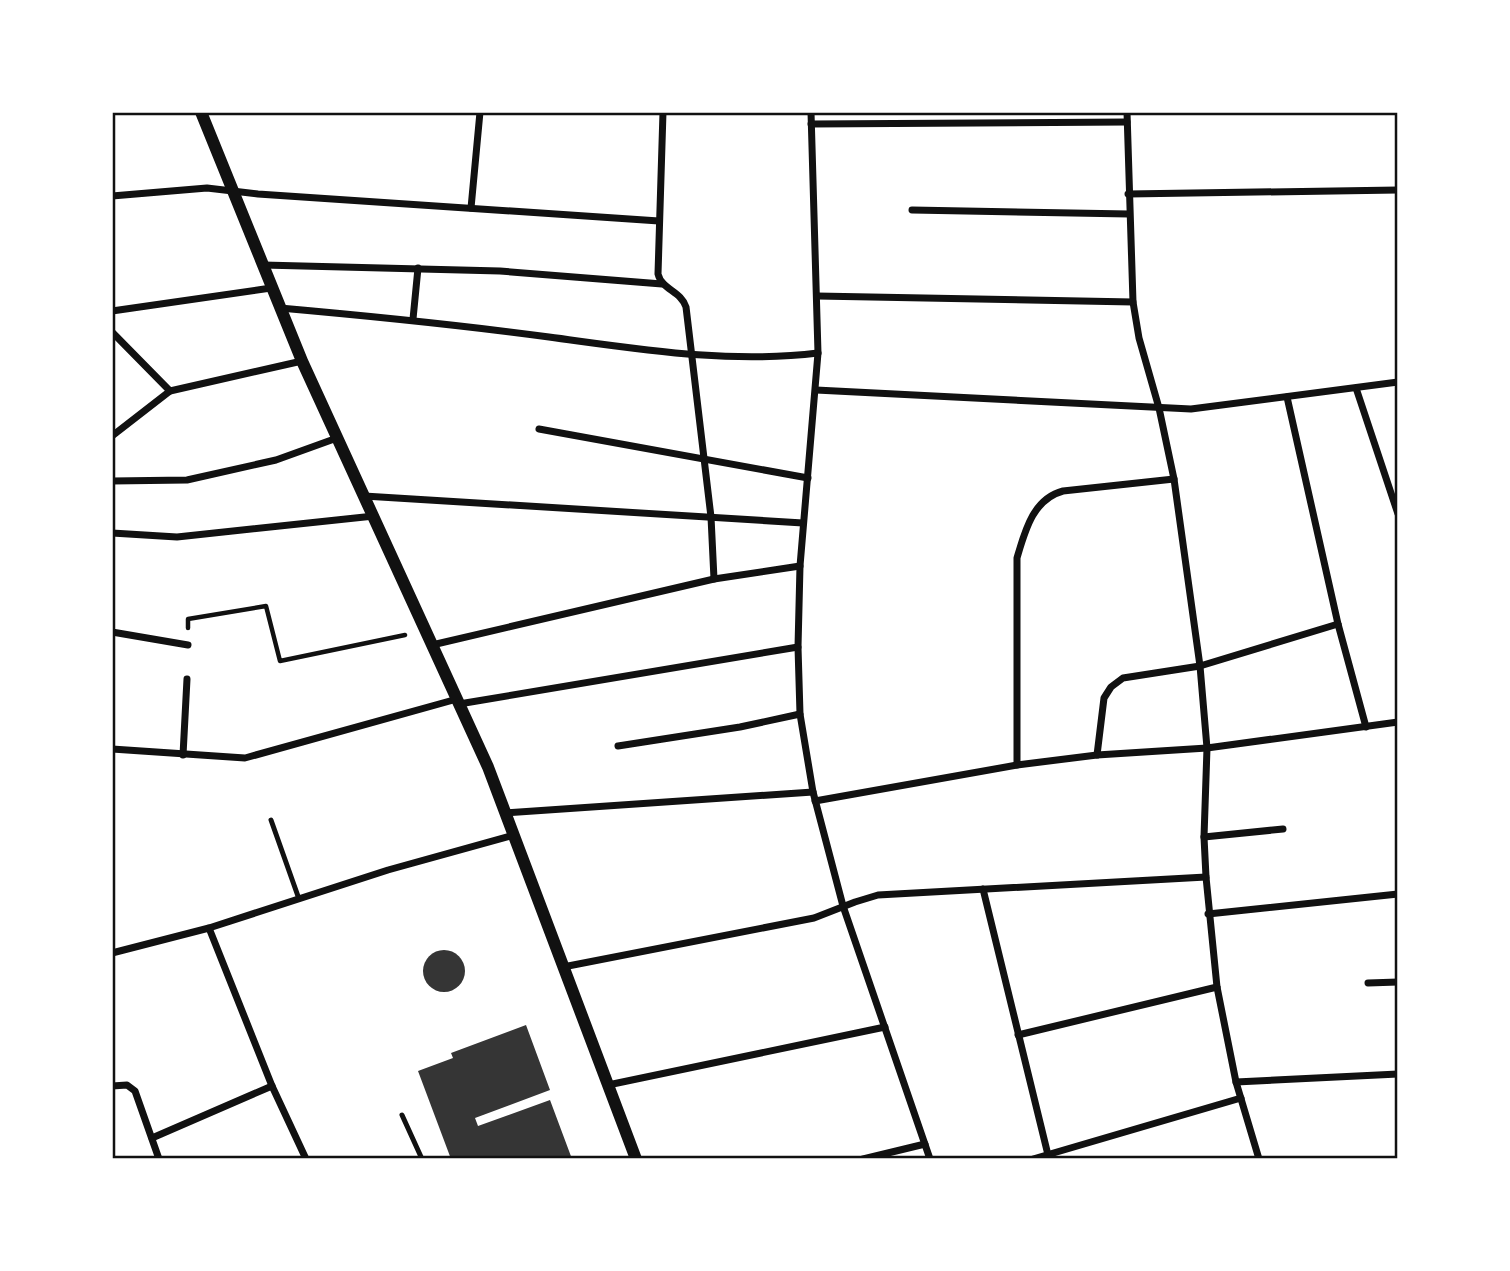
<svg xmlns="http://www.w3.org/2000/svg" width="1510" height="1271" viewBox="0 0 1510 1271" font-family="Cabin,sans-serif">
	<rect width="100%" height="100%" fill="#fff"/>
	<g fill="#353535">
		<circle cx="444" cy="971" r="21"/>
		<path d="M 526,1025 L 550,1090 L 475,1118 L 478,1126 L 550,1100 L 572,1159 L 451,1159 L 418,1071 L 453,1058 L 451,1053 Z"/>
	</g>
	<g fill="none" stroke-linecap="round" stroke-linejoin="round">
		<path stroke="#111" stroke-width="4.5" d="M 188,628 L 188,619 L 266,606 L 280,661 L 405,635"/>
		<g stroke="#111" stroke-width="5">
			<path d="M 271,820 L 299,899"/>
			<path d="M 402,1115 L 422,1159"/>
		</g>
		<g stroke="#111" stroke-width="7">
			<path d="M 663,112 L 658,274 C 662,290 681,291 686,307 L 711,517 L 714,579"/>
			<path d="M 811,112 L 818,353 L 800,566 L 798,647 L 800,714 L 813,792 L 843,906 L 930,1159"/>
			<path d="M 1127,112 L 1133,302 L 1139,338 L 1159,408 L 1174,479 L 1200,666 L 1207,748 L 1204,837 L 1206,877 L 1217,987 L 1236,1082 L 1259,1159"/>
			<path d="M 811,124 L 1127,122"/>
			<path d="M 1128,194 L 1398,190"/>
			<path d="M 112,196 L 207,188 L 258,194 L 659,221"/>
			<path d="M 471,208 L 480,112"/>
			<path d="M 912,210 L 1129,214"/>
			<path d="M 263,265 L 500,271 L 662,284"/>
			<path d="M 817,296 L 1133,302"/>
			<path d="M 280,308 C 370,316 460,325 549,337 C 639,349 728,364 818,353"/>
			<path d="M 112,311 L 271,288"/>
			<path d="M 413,319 L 418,268"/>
			<path d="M 112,332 L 170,391"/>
			<path d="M 1356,388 L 1398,514"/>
			<path d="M 816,390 L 1191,409 L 1398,382"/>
			<path d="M 1287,397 L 1338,624 L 1366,727"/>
			<path d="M 539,429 L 808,478"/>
			<path d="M 112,436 L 170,391 L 302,361"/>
			<path d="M 112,481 L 187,480 L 276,460 L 337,438"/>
			<path d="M 364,496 L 803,523"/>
			<path d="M 112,533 L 177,537 L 374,516"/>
			<path d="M 112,632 L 188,645"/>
			<path d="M 432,645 L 714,579 L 800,566"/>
			<path d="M 459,704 L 798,647"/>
			<path d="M 618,746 L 740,727 L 800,714"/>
			<path d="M 112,749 L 245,758 L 457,699"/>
			<path d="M 183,755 L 187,679"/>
			<path d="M 1097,755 L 1104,698 L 1111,687 L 1123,678 L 1200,666 L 1338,624"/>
			<path d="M 1017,765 L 1017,558 C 1025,531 1033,499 1063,491 L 1174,479"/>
			<path d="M 815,801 L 1017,765 L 1097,755 L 1207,748 L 1398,722"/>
			<path d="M 505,813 L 813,792"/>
			<path d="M 1204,837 L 1283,829"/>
			<path d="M 983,889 L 1049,1159"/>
			<path d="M 1208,914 L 1398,894"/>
			<path d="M 209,928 L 272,1086 L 306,1159"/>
			<path d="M 112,953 L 209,928 L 388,870 L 514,835"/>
			<path d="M 563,967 L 814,918 L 855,902 L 878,895 L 1206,877"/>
			<path d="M 1368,983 L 1398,982"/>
			<path d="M 1018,1035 L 1217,987"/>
			<path d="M 1236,1082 L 1398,1074"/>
			<path d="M 608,1085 L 885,1027"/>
			<path d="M 112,1086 L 127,1085 L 135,1091 L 159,1159"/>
			<path d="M 152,1138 L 272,1086"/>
			<path d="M 863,1159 L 925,1144"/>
			<path d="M 1033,1159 L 1241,1098"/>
		</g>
		<path stroke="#111" stroke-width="12" d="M 201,112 L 302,361 L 488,767 L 636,1159"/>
	</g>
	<rect width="1510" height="1271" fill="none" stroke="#ffffff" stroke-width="228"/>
	<rect x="114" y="114" width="1282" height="1043" fill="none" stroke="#111" stroke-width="2.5"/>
</svg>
